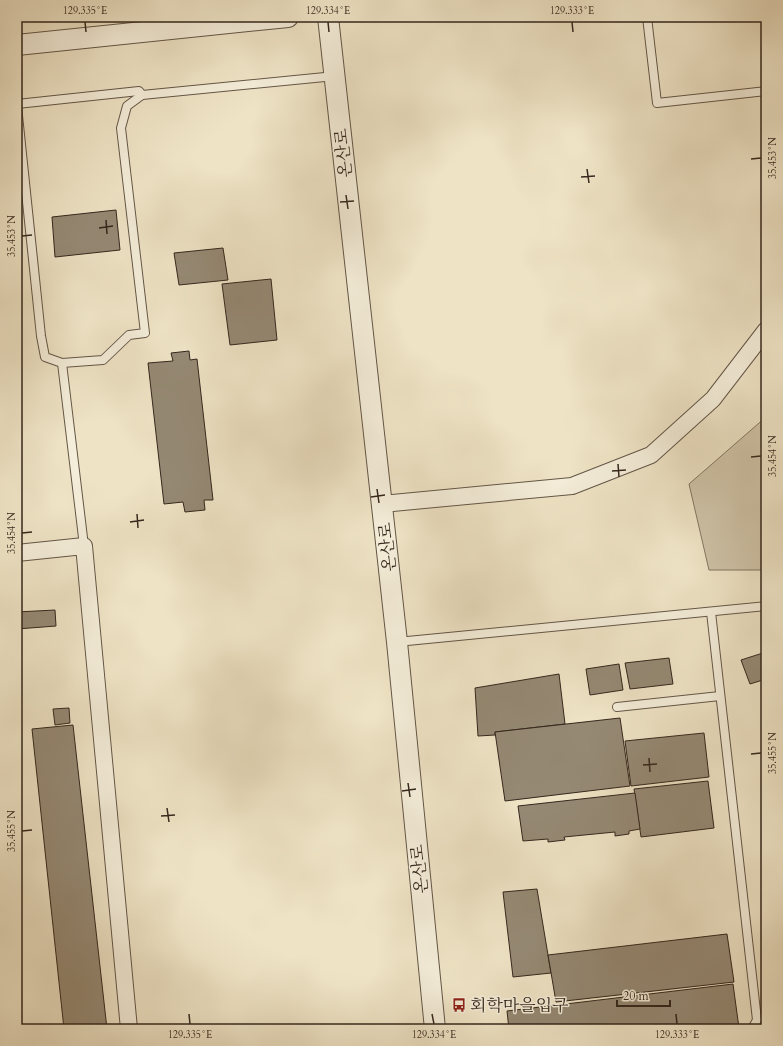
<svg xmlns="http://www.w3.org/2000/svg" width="783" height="1046" viewBox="0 0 783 1046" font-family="Cardo,'Noto Serif KR',serif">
	<rect width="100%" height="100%" fill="#eee3c5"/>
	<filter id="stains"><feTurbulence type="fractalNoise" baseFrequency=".005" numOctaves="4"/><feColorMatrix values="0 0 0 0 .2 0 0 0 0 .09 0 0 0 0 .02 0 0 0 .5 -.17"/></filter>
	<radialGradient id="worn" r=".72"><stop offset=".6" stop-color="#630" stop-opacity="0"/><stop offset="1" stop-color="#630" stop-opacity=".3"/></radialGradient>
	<path fill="#cfc3a8" stroke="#827562" d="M 766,417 L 766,570 L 709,570 L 689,484 Z"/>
	<g fill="#958974" stroke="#35271d">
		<path d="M 116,210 L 120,250 L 55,257 L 52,217 Z"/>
		<path d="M 223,248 L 228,280 L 179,285 L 174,253 Z"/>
		<path d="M 271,279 L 277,340 L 230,345 L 222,284 Z"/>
		<path d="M 189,351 L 190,360 L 197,359 L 213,500 L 204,500 L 205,510 L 185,512 L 183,502 L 164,504 L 148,363 L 173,361 L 171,353 Z"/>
		<path d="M 55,610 L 56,626 L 17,629 L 17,612 Z"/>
		<path d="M 766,652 L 766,679 L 750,684 L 741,660 Z"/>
		<path d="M 669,658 L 673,684 L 630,689 L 625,663 Z"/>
		<path d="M 619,664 L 623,690 L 590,695 L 586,669 Z"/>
		<path d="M 559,674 L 565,724 L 495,732 L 495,735 L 478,736 L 475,688 Z"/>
		<path d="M 69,708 L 70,723 L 55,725 L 53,709 Z"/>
		<path d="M 620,718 L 630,786 L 505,801 L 495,732 Z"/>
		<path d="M 73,725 L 107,1029 L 64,1029 L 32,729 Z"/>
		<path d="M 704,733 L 709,777 L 631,786 L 625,741 Z"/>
		<path d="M 708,781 L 714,828 L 641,837 L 634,789 Z"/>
		<path d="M 635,793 L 640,829 L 629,831 L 629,834 L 615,836 L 615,832 L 564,837 L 565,840 L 548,842 L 548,839 L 523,841 L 518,806 Z"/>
		<path d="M 537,889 L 551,973 L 513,977 L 503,892 Z"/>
		<path d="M 727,934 L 734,982 L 556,1002 L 548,955 Z"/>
		<path d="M 733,984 L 739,1028 L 729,1029 L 509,1029 L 507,1011 Z"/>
	</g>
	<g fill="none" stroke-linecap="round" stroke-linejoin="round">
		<defs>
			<g id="service">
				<path d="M 647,17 L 657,103 L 766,91"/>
				<path d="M 17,104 L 139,91 L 142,95"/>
				<path d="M 17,106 L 41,336 L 45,357 L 62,363"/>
				<path d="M 84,546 L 62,363 L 103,360 L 129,335 L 145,333 L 121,128 L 127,106 L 142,95 L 335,76"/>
				<path d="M 711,612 L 757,1020 L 752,1029"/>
				<path d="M 397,642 L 766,606"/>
				<path d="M 617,707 L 720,696"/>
			</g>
			<g id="minor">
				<path d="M 382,504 L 572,486 L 651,455 L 713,399 L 766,330"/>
				<path d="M 17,553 L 84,546 L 129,1029"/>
			</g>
			<g id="tertiary">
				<path d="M 328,17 L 397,642 L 435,1029"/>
				<path d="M 17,45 L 288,17"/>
			</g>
		</defs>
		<use href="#service" stroke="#635647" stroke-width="10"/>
		<use href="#minor" stroke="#635647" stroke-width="18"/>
		<use href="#tertiary" stroke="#635647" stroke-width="22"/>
		<use href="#service" stroke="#f4edd9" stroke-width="8"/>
		<use href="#minor" stroke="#f4edd9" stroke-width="16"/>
		<use href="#tertiary" stroke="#f4edd9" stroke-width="20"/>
	</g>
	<path fill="none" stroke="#35271d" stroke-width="1.5" d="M 85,22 L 86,32M 328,22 L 329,32M 572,22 L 573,32M 751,159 L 761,158M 587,169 L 589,183M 581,177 L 595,176M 346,195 L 348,209M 340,202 L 354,201M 106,220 L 107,234M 99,228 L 113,226M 22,236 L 32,235M 751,457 L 761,456M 618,464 L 619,477M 612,471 L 626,470M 377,489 L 379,503M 371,497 L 385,495M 137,514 L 138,528M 130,522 L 144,520M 22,533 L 32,532M 751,754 L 761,753M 649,758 L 650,772M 643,765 L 657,764M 408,783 L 410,797M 402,791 L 416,789M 167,808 L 169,822M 161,816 L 175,815M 22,831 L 32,830M 189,1014 L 190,1024M 432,1014 L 434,1024M 676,1014 L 677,1024"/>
	<defs>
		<symbol id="bus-bare" viewBox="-9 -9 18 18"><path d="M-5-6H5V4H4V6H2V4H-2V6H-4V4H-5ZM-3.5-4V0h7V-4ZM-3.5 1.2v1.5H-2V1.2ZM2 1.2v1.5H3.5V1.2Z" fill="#8f2418" stroke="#f4edd9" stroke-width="2.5" paint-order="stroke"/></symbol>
	</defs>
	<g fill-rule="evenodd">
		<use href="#bus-bare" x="449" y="995" width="20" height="20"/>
	</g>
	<g text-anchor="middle" stroke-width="3" stroke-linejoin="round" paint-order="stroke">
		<g font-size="17" fill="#35271d" stroke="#f4edd9">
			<text transform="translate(343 153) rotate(-96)" y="6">온산로</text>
			<text transform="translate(387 547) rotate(-96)" y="6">온산로</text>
			<text transform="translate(419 869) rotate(-96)" y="6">온산로</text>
		</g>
		<g font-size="17" fill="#35271d" stroke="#f4edd9" text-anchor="start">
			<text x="470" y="1011">회학마을입구</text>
		</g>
	</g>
	<rect width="783" height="1046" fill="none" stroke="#eee3c5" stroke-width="44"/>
	<path d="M617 1000v6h53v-6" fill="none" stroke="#35271d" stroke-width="2"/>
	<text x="623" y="1000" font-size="12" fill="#35271d" stroke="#f4edd9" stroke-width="3" paint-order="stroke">20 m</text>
	<rect x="22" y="22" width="739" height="1002" fill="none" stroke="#35271d" stroke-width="1.5"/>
	<g font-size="10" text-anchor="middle" fill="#35271d">
		<text x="85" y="14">129.335°E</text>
		<text x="328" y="14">129.334°E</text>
		<text x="572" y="14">129.333°E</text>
		<text transform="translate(772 158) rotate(-90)" y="4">35.453°N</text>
		<text transform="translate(11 236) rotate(-90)" y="4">35.453°N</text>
		<text transform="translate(772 456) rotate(-90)" y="4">35.454°N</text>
		<text transform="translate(11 533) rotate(-90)" y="4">35.454°N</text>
		<text transform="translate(772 753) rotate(-90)" y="4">35.455°N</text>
		<text transform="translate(11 831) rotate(-90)" y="4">35.455°N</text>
		<text x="190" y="1038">129.335°E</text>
		<text x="434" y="1038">129.334°E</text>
		<text x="677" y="1038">129.333°E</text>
	</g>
	<rect width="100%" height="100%" filter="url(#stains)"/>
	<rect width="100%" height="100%" fill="url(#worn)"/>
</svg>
